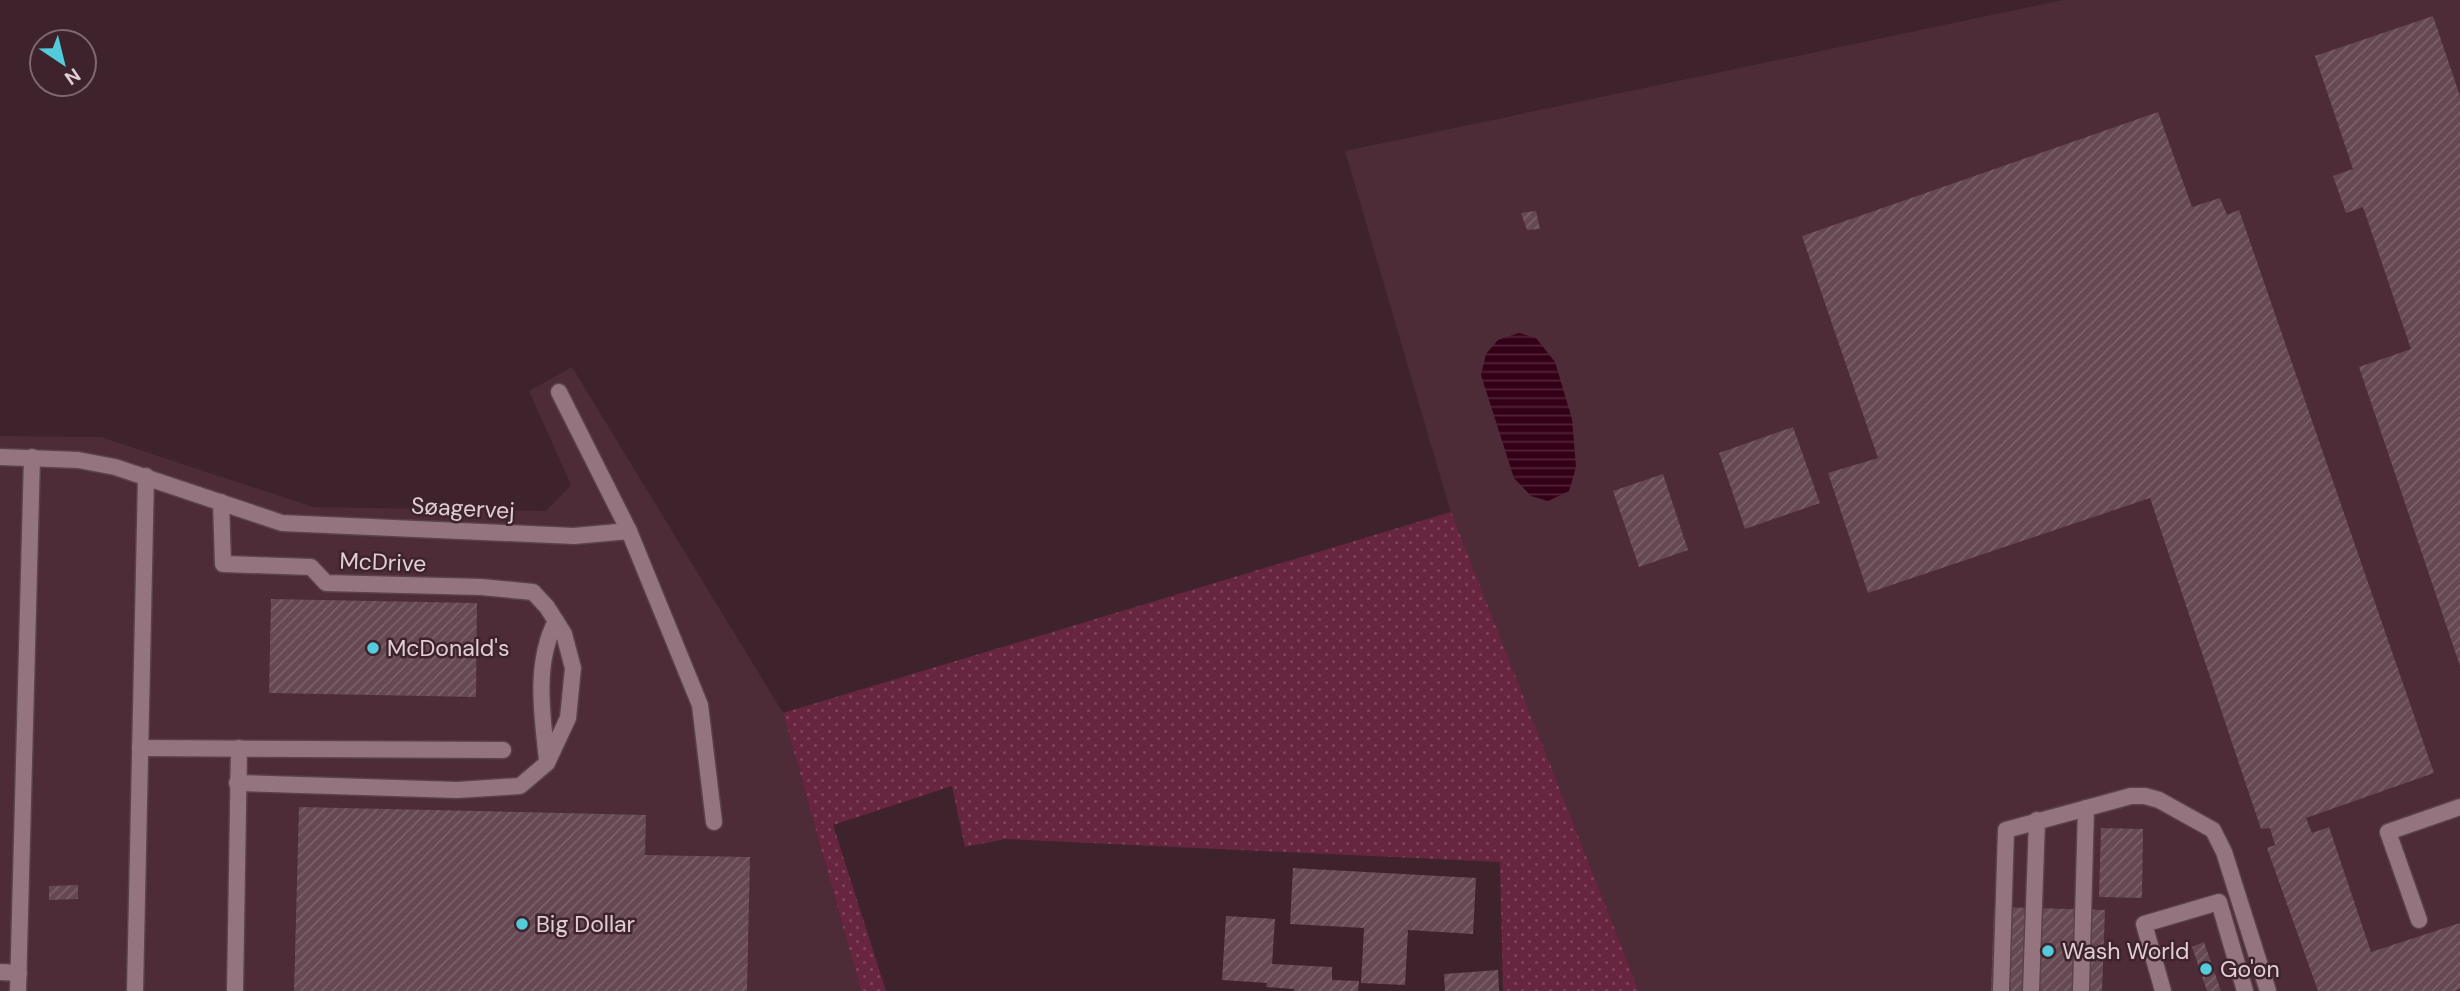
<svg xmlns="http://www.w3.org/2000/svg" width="2460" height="991" viewBox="0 0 2460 991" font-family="'DM Sans',sans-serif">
	<defs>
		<pattern id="grass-dots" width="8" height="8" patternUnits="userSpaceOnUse" patternTransform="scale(1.75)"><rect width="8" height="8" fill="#672540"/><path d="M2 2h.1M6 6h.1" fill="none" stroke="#7c435b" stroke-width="1.8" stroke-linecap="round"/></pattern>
		<pattern id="water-rules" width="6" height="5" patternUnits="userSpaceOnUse" patternTransform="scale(1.75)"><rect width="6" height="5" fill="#340018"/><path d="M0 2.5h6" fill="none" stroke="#512439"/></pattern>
		<pattern id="building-hatch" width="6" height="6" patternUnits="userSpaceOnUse" patternTransform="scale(1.75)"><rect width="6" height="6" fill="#654851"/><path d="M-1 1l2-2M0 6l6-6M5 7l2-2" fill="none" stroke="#7b6169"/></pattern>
	</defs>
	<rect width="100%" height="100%" fill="#3e232d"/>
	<g fill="#4d2b37">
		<path d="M 2063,0 L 2460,0 L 2460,991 L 1639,991 L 1451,513 L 1345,151 Z"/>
		<path d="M 572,367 L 783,713 L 861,991 L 0,991 L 0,436 L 101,437 L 313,507 L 546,511 L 571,485 L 529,391 Z"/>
	</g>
	<path fill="url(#grass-dots)" d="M 1451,512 L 1639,991 L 1503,991 L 1500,862 L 1005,839 L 965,847 L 952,786 L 833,825 L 886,991 L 861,991 L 783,713 Z"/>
	<path fill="url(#water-rules)" d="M 1519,333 L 1536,338 L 1555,362 L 1572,419 L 1576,467 L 1569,491 L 1548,501 L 1531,496 L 1514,478 L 1481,375 L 1486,354 L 1498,340 Z"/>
	<g fill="url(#building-hatch)">
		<path d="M 2433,16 L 2460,96 L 2460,666 L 2359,367 L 2411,349 L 2363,207 L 2346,213 L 2333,176 L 2353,169 L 2315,56 Z"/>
		<path d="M 2158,112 L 2192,207 L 2220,198 L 2227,215 L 2239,210 L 2434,773 L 2306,818 L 2312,833 L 2329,827 L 2371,952 L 2460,923 L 2460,989 L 2454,991 L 2318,991 L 2267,848 L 2275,845 L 2270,828 L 2261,829 L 2150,498 L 1868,593 L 1828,473 L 1878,458 L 1802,236 Z"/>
		<path d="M 1536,211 L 1540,229 L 1527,230 L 1521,213 Z"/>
		<path d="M 1793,427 L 1820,503 L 1745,529 L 1719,453 Z"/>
		<path d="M 1663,474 L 1688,550 L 1639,567 L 1613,491 Z"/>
		<path d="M 271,599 L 477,603 L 476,697 L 269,693 Z"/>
		<path d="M 299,807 L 646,815 L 645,855 L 750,857 L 747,991 L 294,991 Z"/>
		<path d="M 2101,828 L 2143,829 L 2142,898 L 2099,897 Z"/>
		<path d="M 1293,868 L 1476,878 L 1473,934 L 1408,930 L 1405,985 L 1361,983 L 1364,928 L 1290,924 Z"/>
		<path d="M 78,885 L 78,899 L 49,900 L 49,886 Z"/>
		<path d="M 1994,907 L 2105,910 L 2102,991 L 1991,991 Z"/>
		<path d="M 1226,916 L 1275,919 L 1272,964 L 1332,967 L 1332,980 L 1359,981 L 1358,991 L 1294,991 L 1294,989 L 1266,987 L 1267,983 L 1222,980 Z"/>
		<path d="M 2204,942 L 2221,991 L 2207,991 L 2192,947 Z"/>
		<path d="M 1498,970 L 1499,991 L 1445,991 L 1444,974 Z"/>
	</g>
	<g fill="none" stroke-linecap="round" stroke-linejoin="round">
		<defs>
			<g id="lane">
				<path d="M 559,392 L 629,531"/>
				<path d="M 0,457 L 78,460 L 115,467 L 282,523 L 574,536 L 629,531 L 700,705 L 714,822"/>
				<path d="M 221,502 L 223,564 L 311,567 L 326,583 L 481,587 L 533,592 L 547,607 L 564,634 L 573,668 L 568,718 L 547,763 L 520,786 L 457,790 L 237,783"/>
				<path d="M 140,748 L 503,750"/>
				<path d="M 547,760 C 542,714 534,663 556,621"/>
				<path d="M 2419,920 L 2388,832 L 2460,807"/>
				<path d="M 0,972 L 19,973"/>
				<path d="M 18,991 L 32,457"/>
				<path d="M 135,991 L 146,476"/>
				<path d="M 235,991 L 239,748"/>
				<path d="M 2001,991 L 2006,830 L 2131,796 L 2145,796 L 2159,800 L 2213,830 L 2224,852 L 2268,991"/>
				<path d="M 2031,991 L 2037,820"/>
				<path d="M 2081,991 L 2086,808"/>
				<path d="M 2163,991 L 2144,924 L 2219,902 L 2245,991"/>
			</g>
		</defs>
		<use href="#lane" stroke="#59424a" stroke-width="19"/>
		<use href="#lane" stroke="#94747e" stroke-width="16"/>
	</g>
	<g fill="#53cbdb" stroke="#3e232d" stroke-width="2.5">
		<circle cx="373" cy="648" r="7"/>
		<circle cx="522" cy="924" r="7"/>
		<circle cx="2048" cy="951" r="7"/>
		<circle cx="2206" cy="969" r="7"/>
	</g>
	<g text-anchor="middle" stroke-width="5" stroke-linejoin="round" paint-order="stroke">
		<g font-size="23" fill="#e0ced3" stroke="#3e232d">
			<text transform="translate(463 508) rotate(3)" y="8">Søagervej</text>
			<text transform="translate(383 562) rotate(2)" y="8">McDrive</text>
		</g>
		<g font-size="23" fill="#e0ced3" stroke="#3e232d" text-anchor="start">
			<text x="387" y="656">McDonald's</text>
			<text x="536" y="932">Big Dollar</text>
			<text x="2062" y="959">Wash World</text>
			<text x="2220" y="977">Go'on</text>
		</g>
	</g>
	<g transform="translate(63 63) rotate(145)"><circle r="33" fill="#3e232d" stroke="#7f676f" stroke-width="2"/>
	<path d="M0-5L12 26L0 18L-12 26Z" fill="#53cbdb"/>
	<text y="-10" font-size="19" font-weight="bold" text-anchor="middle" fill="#e0ced3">N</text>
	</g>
</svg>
